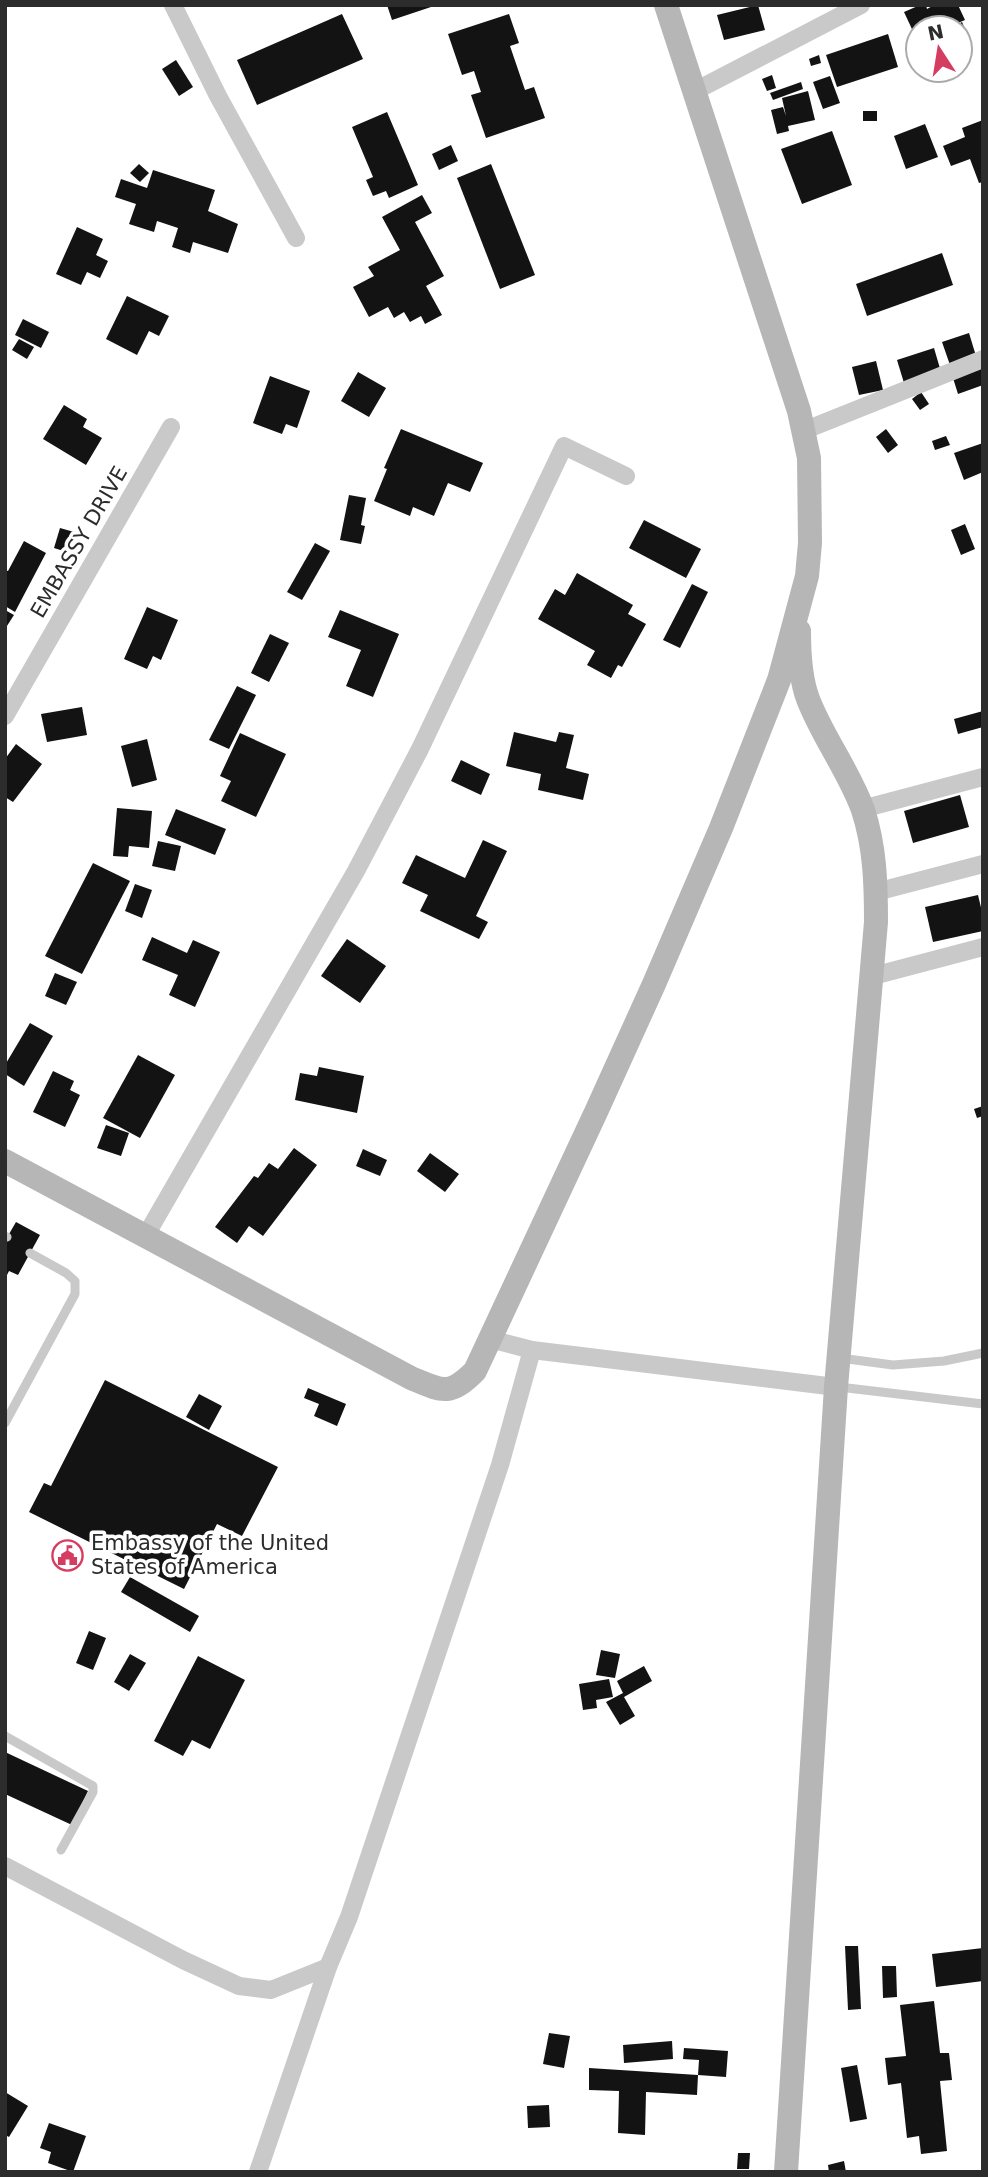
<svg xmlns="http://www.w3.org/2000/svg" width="988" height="2177" viewBox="0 0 988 2177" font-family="'DejaVu Sans',sans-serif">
	<rect width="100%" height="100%" fill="#fff"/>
	<g fill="#131313">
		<path d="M 387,5 L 434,5 L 434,6 L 392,20 Z"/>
		<path d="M 758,5 L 765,30 L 724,40 L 717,15 Z"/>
		<path d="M 920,5 L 926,5 L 927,9 L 934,5 L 958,5 L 965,20 L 946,28 L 918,28 L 918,42 L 904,12 Z"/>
		<path d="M 342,14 L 363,59 L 257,105 L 237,60 Z"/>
		<path d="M 509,14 L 519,43 L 510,46 L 525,90 L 534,87 L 545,118 L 486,138 L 471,95 L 481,92 L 474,71 L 462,75 L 448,34 Z"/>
		<path d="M 962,22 L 966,31 L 960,33 L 960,28 L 950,28 Z"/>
		<path d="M 888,34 L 898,67 L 837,87 L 826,55 Z"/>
		<path d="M 819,55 L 821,63 L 811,66 L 809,59 Z"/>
		<path d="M 176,60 L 193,87 L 179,96 L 162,69 Z"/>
		<path d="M 772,75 L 776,88 L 767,91 L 762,79 Z"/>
		<path d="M 830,76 L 840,103 L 823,109 L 813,82 Z"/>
		<path d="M 801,82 L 803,89 L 773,100 L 770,93 Z"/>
		<path d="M 808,91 L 815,120 L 788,126 L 789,131 L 777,134 L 771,110 L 783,107 L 786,116 L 782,98 Z"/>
		<rect x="863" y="111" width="14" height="10"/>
		<path d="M 387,112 L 418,185 L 389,198 L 386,191 L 373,196 L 366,180 L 373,177 L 352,127 Z"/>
		<path d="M 983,120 L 983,182 L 979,183 L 970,159 L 951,166 L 943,146 L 965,137 L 962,128 Z"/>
		<path d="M 925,124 L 938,157 L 906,169 L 894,136 Z"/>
		<path d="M 832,131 L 852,185 L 802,204 L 781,149 Z"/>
		<path d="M 451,145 L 458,161 L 439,170 L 432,154 Z"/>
		<path d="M 139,164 L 149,173 L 140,182 L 130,173 Z"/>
		<path d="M 491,164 L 535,275 L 500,289 L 457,178 Z"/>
		<path d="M 153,170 L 215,190 L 208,211 L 238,224 L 228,253 L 193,242 L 190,253 L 172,247 L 178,228 L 157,221 L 154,232 L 129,224 L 136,204 L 115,197 L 121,179 L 147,188 Z"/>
		<path d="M 422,195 L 432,213 L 415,222 L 444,276 L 426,286 L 442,315 L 425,324 L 421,316 L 410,322 L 404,312 L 394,318 L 388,307 L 369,317 L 353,287 L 374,276 L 368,267 L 400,250 L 382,217 Z"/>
		<path d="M 77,227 L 103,239 L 96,255 L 108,261 L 100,278 L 87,272 L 81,285 L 56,274 Z"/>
		<path d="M 942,253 L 953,285 L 867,316 L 856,284 Z"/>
		<path d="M 127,296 L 169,316 L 159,336 L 149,331 L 137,355 L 106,339 Z"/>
		<path d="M 23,319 L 49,332 L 41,348 L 15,335 Z"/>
		<path d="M 969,333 L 976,356 L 950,365 L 942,342 Z"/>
		<path d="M 19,339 L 34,347 L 27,359 L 12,350 Z"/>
		<path d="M 934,348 L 941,372 L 904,383 L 897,360 Z"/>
		<path d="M 876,361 L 883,390 L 859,395 L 852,367 Z"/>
		<path d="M 983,368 L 983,385 L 958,394 L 953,378 Z"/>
		<path d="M 358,372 L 386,388 L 369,417 L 341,401 Z"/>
		<path d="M 270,376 L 310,391 L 297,428 L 286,424 L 282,434 L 253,423 Z"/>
		<path d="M 921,392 L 929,404 L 920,410 L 912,399 Z"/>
		<path d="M 64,405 L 87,419 L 83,427 L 102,438 L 86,465 L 43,439 Z"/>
		<path d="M 401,429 L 483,463 L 470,492 L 448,483 L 434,516 L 413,507 L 410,516 L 374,501 L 387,469 L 384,468 Z"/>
		<path d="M 886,429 L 898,445 L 888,453 L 876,437 Z"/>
		<path d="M 946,436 L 950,445 L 935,450 L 932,441 Z"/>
		<path d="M 983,443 L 983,472 L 964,480 L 954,453 Z"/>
		<path d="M 349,495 L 366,498 L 361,525 L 365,526 L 361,544 L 340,540 Z"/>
		<path d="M 644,520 L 701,549 L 686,578 L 629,548 Z"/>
		<path d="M 965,524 L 975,549 L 961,555 L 951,530 Z"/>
		<path d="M 60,528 L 81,534 L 76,555 L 54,548 Z"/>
		<path d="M 24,541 L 46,553 L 15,612 L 5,606 L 5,570 L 8,571 Z"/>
		<path d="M 315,543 L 330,551 L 302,600 L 287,592 Z"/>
		<path d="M 577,573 L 633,605 L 628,614 L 646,624 L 622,667 L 618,665 L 611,678 L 587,665 L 595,651 L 538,619 L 555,589 L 565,595 Z"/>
		<path d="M 692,584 L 708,592 L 680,648 L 663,640 Z"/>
		<path d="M 147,607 L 178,620 L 161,660 L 153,656 L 147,669 L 124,659 Z"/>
		<path d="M 5,610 L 14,615 L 5,629 Z"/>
		<path d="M 340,610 L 399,634 L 373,697 L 346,686 L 361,650 L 328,637 Z"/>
		<path d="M 270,634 L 289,643 L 269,682 L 251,673 Z"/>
		<path d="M 237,686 L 256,695 L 229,749 L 209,740 Z"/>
		<path d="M 82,707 L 87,735 L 47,742 L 41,714 Z"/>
		<path d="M 983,711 L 983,727 L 958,734 L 954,719 Z"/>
		<path d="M 514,732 L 556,742 L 559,732 L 574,735 L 566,768 L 589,774 L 583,800 L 538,790 L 541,774 L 506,766 Z"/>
		<path d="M 240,733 L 286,754 L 256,817 L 221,801 L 231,781 L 220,776 Z"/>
		<path d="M 147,739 L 157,780 L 132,787 L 121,746 Z"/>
		<path d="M 16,744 L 42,764 L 13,802 L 5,797 L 5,759 Z"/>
		<path d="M 461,760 L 490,774 L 481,795 L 451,781 Z"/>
		<path d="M 960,795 L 969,827 L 913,843 L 904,811 Z"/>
		<path d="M 117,808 L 152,811 L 149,848 L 129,846 L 128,857 L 113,856 Z"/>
		<path d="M 176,809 L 226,829 L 215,855 L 165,835 Z"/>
		<path d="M 483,840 L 507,851 L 476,916 L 488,922 L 479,939 L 420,911 L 428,895 L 402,883 L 416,855 L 465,878 Z"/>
		<path d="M 158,841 L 181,846 L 175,871 L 152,866 Z"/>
		<path d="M 93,863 L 130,881 L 82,974 L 45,956 Z"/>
		<path d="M 135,884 L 152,890 L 142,918 L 125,911 Z"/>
		<path d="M 978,895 L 983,916 L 983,931 L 933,942 L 925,907 Z"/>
		<path d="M 152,937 L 187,953 L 193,940 L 220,952 L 195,1007 L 169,995 L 178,975 L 142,960 Z"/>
		<path d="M 347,939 L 386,966 L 360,1003 L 321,976 Z"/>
		<path d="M 55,973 L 77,982 L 66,1005 L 45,996 Z"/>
		<path d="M 30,1023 L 53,1036 L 24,1086 L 5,1074 L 5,1065 Z"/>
		<path d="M 138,1055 L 175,1075 L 140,1138 L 103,1118 Z"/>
		<path d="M 319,1067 L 364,1076 L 357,1113 L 295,1100 L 300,1073 L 317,1076 Z"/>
		<path d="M 53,1071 L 74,1081 L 70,1090 L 80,1095 L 65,1127 L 33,1112 Z"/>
		<path d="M 983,1106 L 983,1116 L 977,1118 L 974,1109 Z"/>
		<path d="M 106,1125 L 129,1133 L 121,1156 L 97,1148 Z"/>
		<path d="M 294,1148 L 317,1165 L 263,1236 L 249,1226 L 237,1243 L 215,1227 L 254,1176 L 258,1178 L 269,1163 L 278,1169 Z"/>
		<path d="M 363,1149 L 387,1160 L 380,1176 L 356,1166 Z"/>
		<path d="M 430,1153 L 459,1174 L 445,1192 L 417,1171 Z"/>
		<path d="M 16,1222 L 40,1235 L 18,1275 L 9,1271 L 5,1279 L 5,1241 Z"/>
		<path d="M 105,1380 L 278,1467 L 242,1536 L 217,1524 L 184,1589 L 29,1512 L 44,1483 L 51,1486 Z"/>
		<path d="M 308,1388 L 346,1404 L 337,1426 L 314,1416 L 319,1404 L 304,1398 Z"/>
		<path d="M 199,1394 L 222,1406 L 209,1430 L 186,1417 Z"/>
		<path d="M 130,1577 L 199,1616 L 190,1632 L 121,1592 Z"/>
		<path d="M 89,1631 L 106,1638 L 93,1670 L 76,1663 Z"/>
		<path d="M 601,1650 L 620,1654 L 615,1678 L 596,1675 Z"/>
		<path d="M 130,1654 L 146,1663 L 129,1691 L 114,1682 Z"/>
		<path d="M 198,1656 L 245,1680 L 210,1749 L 192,1740 L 183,1756 L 154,1741 Z"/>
		<path d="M 644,1666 L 652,1681 L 624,1697 L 635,1716 L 620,1725 L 606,1702 L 623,1693 L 617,1681 Z"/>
		<path d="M 609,1679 L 613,1697 L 596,1700 L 597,1708 L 583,1710 L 579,1684 Z"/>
		<path d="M 5,1752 L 88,1791 L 72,1825 L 5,1794 Z"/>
		<path d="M 845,1946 L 858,1946 L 861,2009 L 848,2010 Z"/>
		<path d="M 983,1948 L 983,1981 L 936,1987 L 932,1954 Z"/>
		<path d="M 882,1966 L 896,1966 L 897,1997 L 883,1998 Z"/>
		<path d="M 934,2001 L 940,2053 L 949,2053 L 952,2080 L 940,2081 L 947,2151 L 921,2154 L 919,2136 L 907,2138 L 901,2083 L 888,2085 L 885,2058 L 906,2056 L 900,2005 Z"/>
		<path d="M 549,2033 L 570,2036 L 564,2068 L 543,2064 Z"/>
		<path d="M 672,2041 L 673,2059 L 624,2063 L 623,2045 Z"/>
		<path d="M 684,2048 L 728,2051 L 726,2077 L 698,2075 L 697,2095 L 646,2092 L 645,2135 L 618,2133 L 619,2091 L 589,2090 L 589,2068 L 698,2075 L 699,2060 L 683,2059 Z"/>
		<path d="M 857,2065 L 867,2119 L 850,2122 L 841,2068 Z"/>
		<path d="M 5,2092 L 28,2106 L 9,2137 L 5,2135 Z"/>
		<path d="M 549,2105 L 550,2127 L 528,2128 L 527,2106 Z"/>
		<path d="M 49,2123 L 86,2136 L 73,2172 L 48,2163 L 51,2152 L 40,2148 Z"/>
		<path d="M 738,2153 L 750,2153 L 749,2169 L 737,2169 Z"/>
		<path d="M 844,2161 L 846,2172 L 829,2172 L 828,2165 Z"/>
	</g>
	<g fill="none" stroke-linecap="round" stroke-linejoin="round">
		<g stroke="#c9c9c9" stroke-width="9">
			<path d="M 5,1236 L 7,1237"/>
			<path d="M 840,1358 L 893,1365 L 944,1361 L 983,1353"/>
			<path d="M 839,1387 L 983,1404"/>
			<path d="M 5,1423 L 75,1294 L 75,1281 L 66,1273 L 30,1253"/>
			<path d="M 5,1736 L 93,1786 L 93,1792 L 61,1850"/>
		</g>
		<g stroke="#c9c9c9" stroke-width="18">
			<path d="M 173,5 L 218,96 L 296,238"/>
			<path d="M 695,91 L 861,5"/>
			<path d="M 803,431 L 983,359"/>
			<path d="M 5,716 L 171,427"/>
			<path d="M 862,809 L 983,777"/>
			<path d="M 876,892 L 983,864"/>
			<path d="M 873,976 L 983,947"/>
			<path d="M 145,1237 L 356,871 L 420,749 L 564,446 L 626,476"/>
			<path d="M 490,1339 L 532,1350 L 836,1387"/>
			<path d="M 5,1866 L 183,1960 L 239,1986 L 271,1990 L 328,1967"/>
			<path d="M 258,2172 L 328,1967 L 349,1917 L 500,1465 L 532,1350"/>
		</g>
		<g stroke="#b6b6b6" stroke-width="24">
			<path d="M 5,1161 L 411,1378 C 442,1391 449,1397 475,1371 L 596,1112 L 654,984 L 721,828 L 779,680 L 807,576 L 810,543 L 809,458 L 799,411 L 666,5"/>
			<path d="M 786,2172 L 836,1387 L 876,922 C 876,883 875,847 863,810 C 849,771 823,738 808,699 C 800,678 799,653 799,631"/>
		</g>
	</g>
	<defs>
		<symbol id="civic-ring" viewBox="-11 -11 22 22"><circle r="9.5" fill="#fff" stroke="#d53d60" stroke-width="1.5"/><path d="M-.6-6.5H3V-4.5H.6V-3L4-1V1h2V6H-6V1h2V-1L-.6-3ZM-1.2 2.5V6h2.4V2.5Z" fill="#d53d60"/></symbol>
	</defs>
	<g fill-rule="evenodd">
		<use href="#civic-ring" x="50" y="1538" width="35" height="35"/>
	</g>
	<g text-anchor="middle" stroke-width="7" stroke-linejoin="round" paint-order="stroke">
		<g font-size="21" fill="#2c2c2c" stroke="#fff">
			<text transform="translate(79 542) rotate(-60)" y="7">EMBASSY DRIVE</text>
		</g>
		<g font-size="21" fill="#2c2c2c" stroke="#fff" text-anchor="start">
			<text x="91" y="1550">Embassy of the United<tspan x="91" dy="24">States of America</tspan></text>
		</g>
	</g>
	<rect width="988" height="2177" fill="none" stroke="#2c2c2c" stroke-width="14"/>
	<g transform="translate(939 49) rotate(348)"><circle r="33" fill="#ffffff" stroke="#ababab" stroke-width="2"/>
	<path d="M0-5L12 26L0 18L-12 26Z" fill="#d53d60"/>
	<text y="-10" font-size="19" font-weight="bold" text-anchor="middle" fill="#2c2c2c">N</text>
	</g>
</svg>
